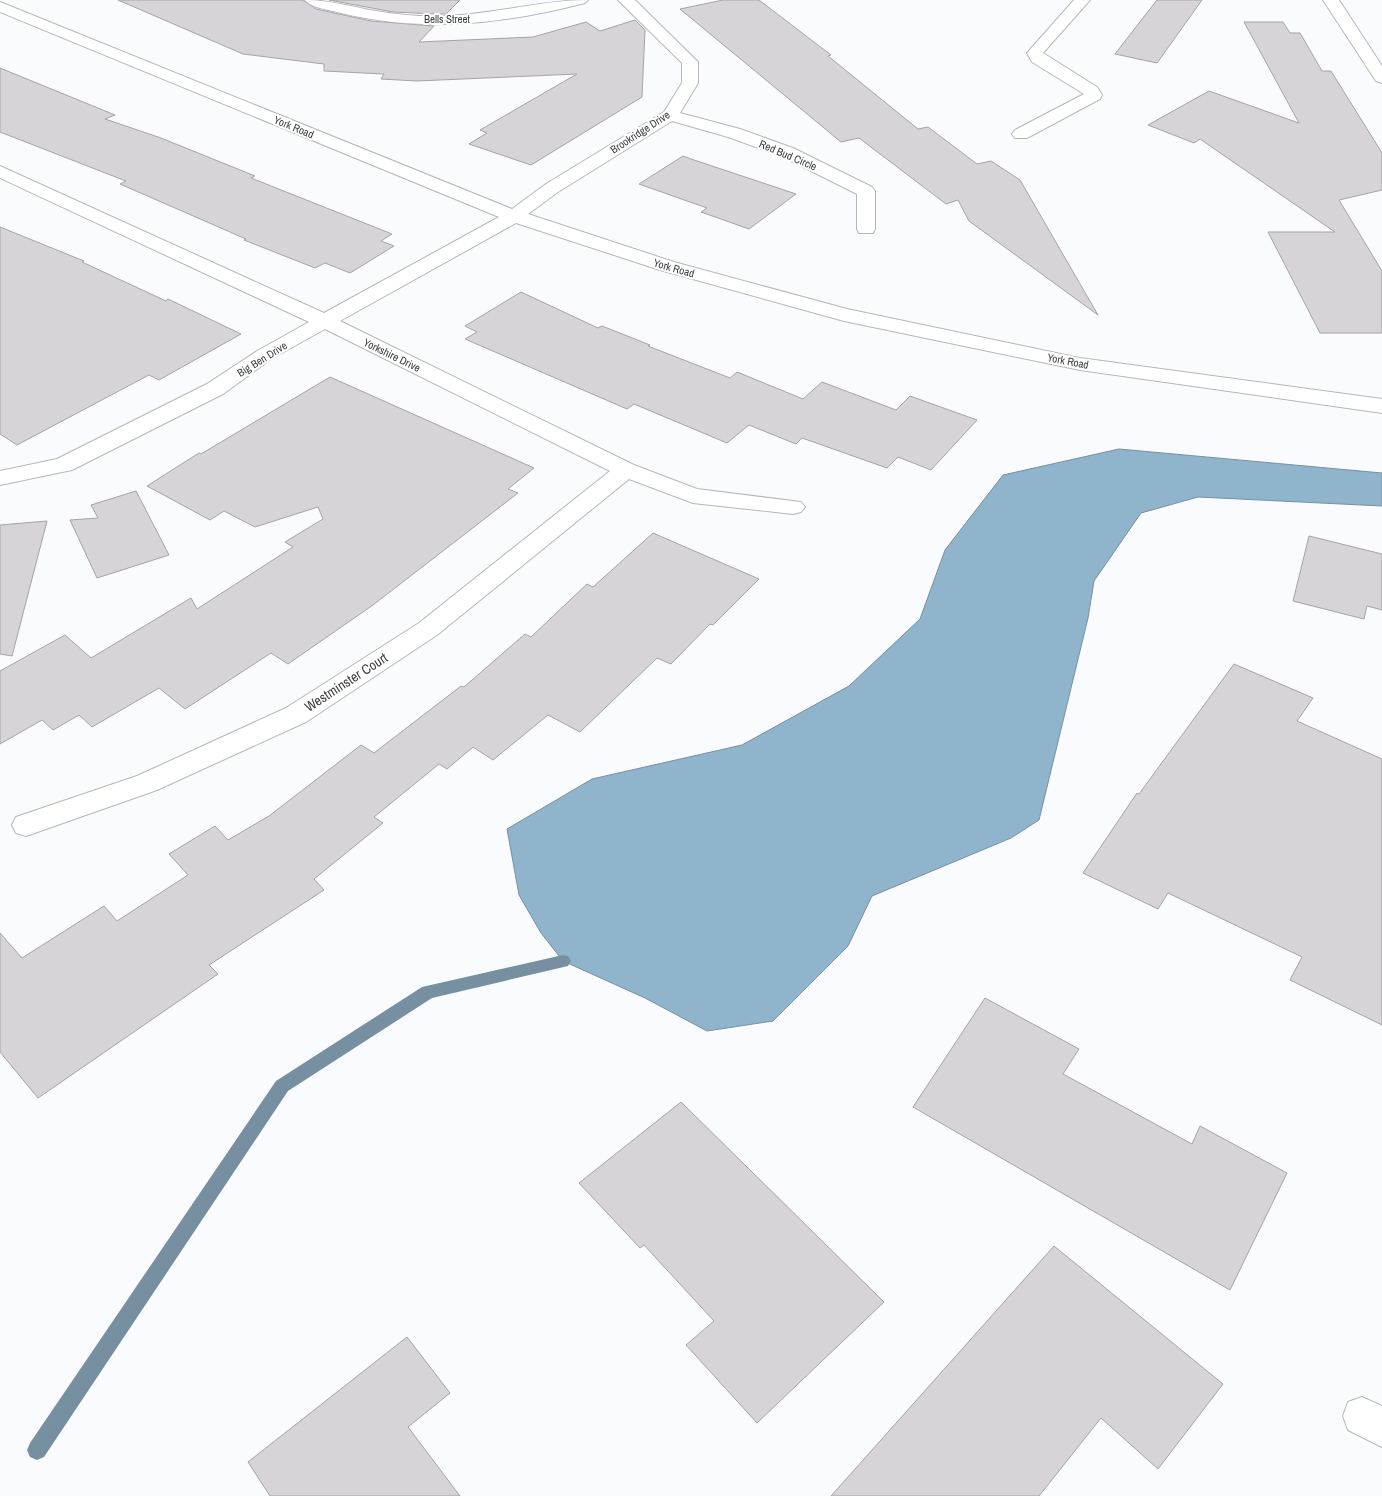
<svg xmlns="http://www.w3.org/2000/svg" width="1382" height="1496" viewBox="0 0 1382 1496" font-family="'Archivo Narrow',sans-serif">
	<rect width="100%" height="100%" fill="#f9fbfe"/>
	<path fill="#8fb4cc" stroke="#7690a1" d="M 1119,449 L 1382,473 L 1382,506 L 1198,497 L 1141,513 L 1094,581 L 1088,618 L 1039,820 L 1011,838 L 872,896 L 848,946 L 773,1021 L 707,1031 L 645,998 L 563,961 L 541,933 L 519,895 L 507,829 L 592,779 L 742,745 L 849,686 L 920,619 L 945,550 L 1003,475 Z"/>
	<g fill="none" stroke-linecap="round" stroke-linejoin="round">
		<path fill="#7690a1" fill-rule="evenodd" d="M 563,955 L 568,956 L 571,961 L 568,966 L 432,998 L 288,1091 L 44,1457 L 37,1460 L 30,1457 L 27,1450 L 30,1443 L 276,1081 L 422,987 Z"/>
	</g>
	<g fill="#d6d4d8" stroke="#a5a3a6">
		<path d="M 118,0 L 303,0 L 316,9 L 371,21 L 434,26 L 419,42 L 533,37 L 586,22 L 600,31 L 635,20 L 645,30 L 642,97 L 531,165 L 469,144 L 487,133 L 480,130 L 577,74 L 417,81 L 381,79 L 384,74 L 324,71 L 324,64 L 243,54 Z"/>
		<path d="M 329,0 L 460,0 L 446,14 L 436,14 L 393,12 Z"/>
		<path d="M 723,0 L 759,0 L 831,55 L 828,56 L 918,129 L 928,127 L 977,164 L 991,161 L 1020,180 L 1098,315 L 969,221 L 958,200 L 946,204 L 859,138 L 841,142 L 680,9 Z"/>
		<path d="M 1157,0 L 1202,0 L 1157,63 L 1115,54 Z"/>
		<path d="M 1244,22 L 1283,22 L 1290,33 L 1300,33 L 1322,71 L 1331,71 L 1382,153 L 1382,190 L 1339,200 L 1382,271 L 1382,333 L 1320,333 L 1268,232 L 1335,232 L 1200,139 L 1194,143 L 1148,125 L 1209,91 L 1299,123 Z"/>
		<path d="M 0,68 L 115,115 L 105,119 L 161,138 L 255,176 L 251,178 L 392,234 L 381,241 L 394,246 L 350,273 L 325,263 L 315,268 L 244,240 L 246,239 L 120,184 L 126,181 L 0,132 Z"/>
		<path d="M 683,156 L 694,160 L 796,194 L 749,229 L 701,212 L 707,208 L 639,184 Z"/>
		<path d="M 0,227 L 84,261 L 82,262 L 166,301 L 168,299 L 241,334 L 159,380 L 149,375 L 17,445 L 0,434 Z"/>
		<path d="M 521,292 L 598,328 L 602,326 L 650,345 L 648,346 L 730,378 L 737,372 L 803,399 L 822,382 L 896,410 L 910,396 L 977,420 L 931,470 L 898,457 L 887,468 L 802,438 L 796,444 L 749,425 L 727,443 L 634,404 L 627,409 L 465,339 L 477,332 L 465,326 Z"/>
		<path d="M 330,377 L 534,468 L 508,489 L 518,493 L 373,605 L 288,664 L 271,653 L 185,709 L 159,688 L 92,727 L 79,715 L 53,730 L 42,720 L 0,744 L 0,671 L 65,635 L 91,658 L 191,598 L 197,609 L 293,547 L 285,542 L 323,519 L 318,507 L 255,527 L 224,511 L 210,520 L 147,486 L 199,453 L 201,454 Z"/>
		<path d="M 136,491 L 169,555 L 97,578 L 70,520 L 98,518 L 91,505 Z"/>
		<path d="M 47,521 L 12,656 L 0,654 L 0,525 Z"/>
		<path d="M 653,533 L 759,579 L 713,625 L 710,624 L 671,664 L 657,658 L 580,732 L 548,715 L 493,760 L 473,747 L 447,769 L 439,764 L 374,817 L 383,823 L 314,879 L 324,890 L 209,965 L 218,974 L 38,1098 L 0,1052 L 0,933 L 22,958 L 104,906 L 117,921 L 188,875 L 169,854 L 215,826 L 228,840 L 269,816 L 361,745 L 374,753 L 461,686 L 464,687 L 525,634 L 531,637 L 587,584 L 593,587 Z"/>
		<path d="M 1309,536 L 1382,554 L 1382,610 L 1367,606 L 1364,619 L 1293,601 Z"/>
		<path d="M 1234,664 L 1313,698 L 1297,721 L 1382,759 L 1382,1025 L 1290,980 L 1302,957 L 1168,893 L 1158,909 L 1083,873 L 1137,793 L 1139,794 Z"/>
		<path d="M 985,998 L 1079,1049 L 1063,1074 L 1192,1144 L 1200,1126 L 1287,1173 L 1230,1290 L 913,1107 Z"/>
		<path d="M 681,1102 L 884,1302 L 757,1423 L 686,1345 L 714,1321 L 644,1245 L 640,1248 L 579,1183 Z"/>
		<path d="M 1054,1246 L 1223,1384 L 1158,1469 L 1101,1418 L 1039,1496 L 831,1496 Z"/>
		<path d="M 407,1337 L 450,1393 L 408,1427 L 460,1496 L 270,1496 L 248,1462 Z"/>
	</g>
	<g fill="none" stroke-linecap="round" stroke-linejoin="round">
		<defs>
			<g id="minor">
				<path d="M 305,0 C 332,0 351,7 376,11 C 399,15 422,17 444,16 C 493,15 539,0 588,0 L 585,3 C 504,24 423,33 341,13 C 331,10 311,8 305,0 Z"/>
				<path d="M 618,0 L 635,0 L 698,62 L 698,83 L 680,113 L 740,129 L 793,148 L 872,187 L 875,191 L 875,229 L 873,233 L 859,233 L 857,229 L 857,194 L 781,156 L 728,137 L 672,121 L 558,192 L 528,214 L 674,262 L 847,309 L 1080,358 L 1382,399 L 1382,413 L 1080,370 L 844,321 L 660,270 L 516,223 L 340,321 L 634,465 L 697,489 L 801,502 L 805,507 L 801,512 L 793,514 L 693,503 L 629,479 L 437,635 L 306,722 L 157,790 L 26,836 L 16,833 L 12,825 L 16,817 L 137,776 L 286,708 L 419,623 L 610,471 L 325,329 L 271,359 L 223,394 L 72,470 L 0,485 L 0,471 L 57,459 L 207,384 L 257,351 L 309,322 L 0,178 L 0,166 L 324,313 L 499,217 L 0,12 L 0,2 L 512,209 L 546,184 L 664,112 L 682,83 L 682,63 Z"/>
				<path d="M 1074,0 L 1090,0 L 1043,53 L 1097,87 L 1102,95 L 1100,99 L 1027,138 L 1015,138 L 1012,134 L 1015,130 L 1084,94 L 1032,62 L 1027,53 Z"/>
				<path d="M 1323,0 L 1339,0 L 1382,66 L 1382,83 L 1376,81 Z"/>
				<path d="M 1362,1397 L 1382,1406 L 1382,1447 L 1348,1430 L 1343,1416 L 1348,1402 Z"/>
			</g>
		</defs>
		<use href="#minor" stroke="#b5b7bb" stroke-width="2"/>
		<use href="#minor" fill="#fff" fill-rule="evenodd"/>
	</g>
	<g text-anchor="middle" stroke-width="4" stroke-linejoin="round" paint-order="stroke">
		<g font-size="11" fill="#3c3d3e" stroke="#fff">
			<text x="447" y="23">Bells Street</text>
			<text transform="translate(294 127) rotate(22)" y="4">York Road</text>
			<text transform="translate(640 132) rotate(-33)" y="4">Brookridge Drive</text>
			<text transform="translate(788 155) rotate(23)" y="4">Red Bud Circle</text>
			<text transform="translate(674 268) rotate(16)" y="4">York Road</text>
			<text transform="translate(392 355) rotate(26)" y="4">Yorkshire Drive</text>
			<text transform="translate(262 359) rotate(-32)" y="4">Big Ben Drive</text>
			<text transform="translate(1068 361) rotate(11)" y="4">York Road</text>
		</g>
		<g font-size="14" fill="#3c3d3e" stroke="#fff">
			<text transform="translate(346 682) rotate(-33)" y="5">Westminster Court</text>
		</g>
	</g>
</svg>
